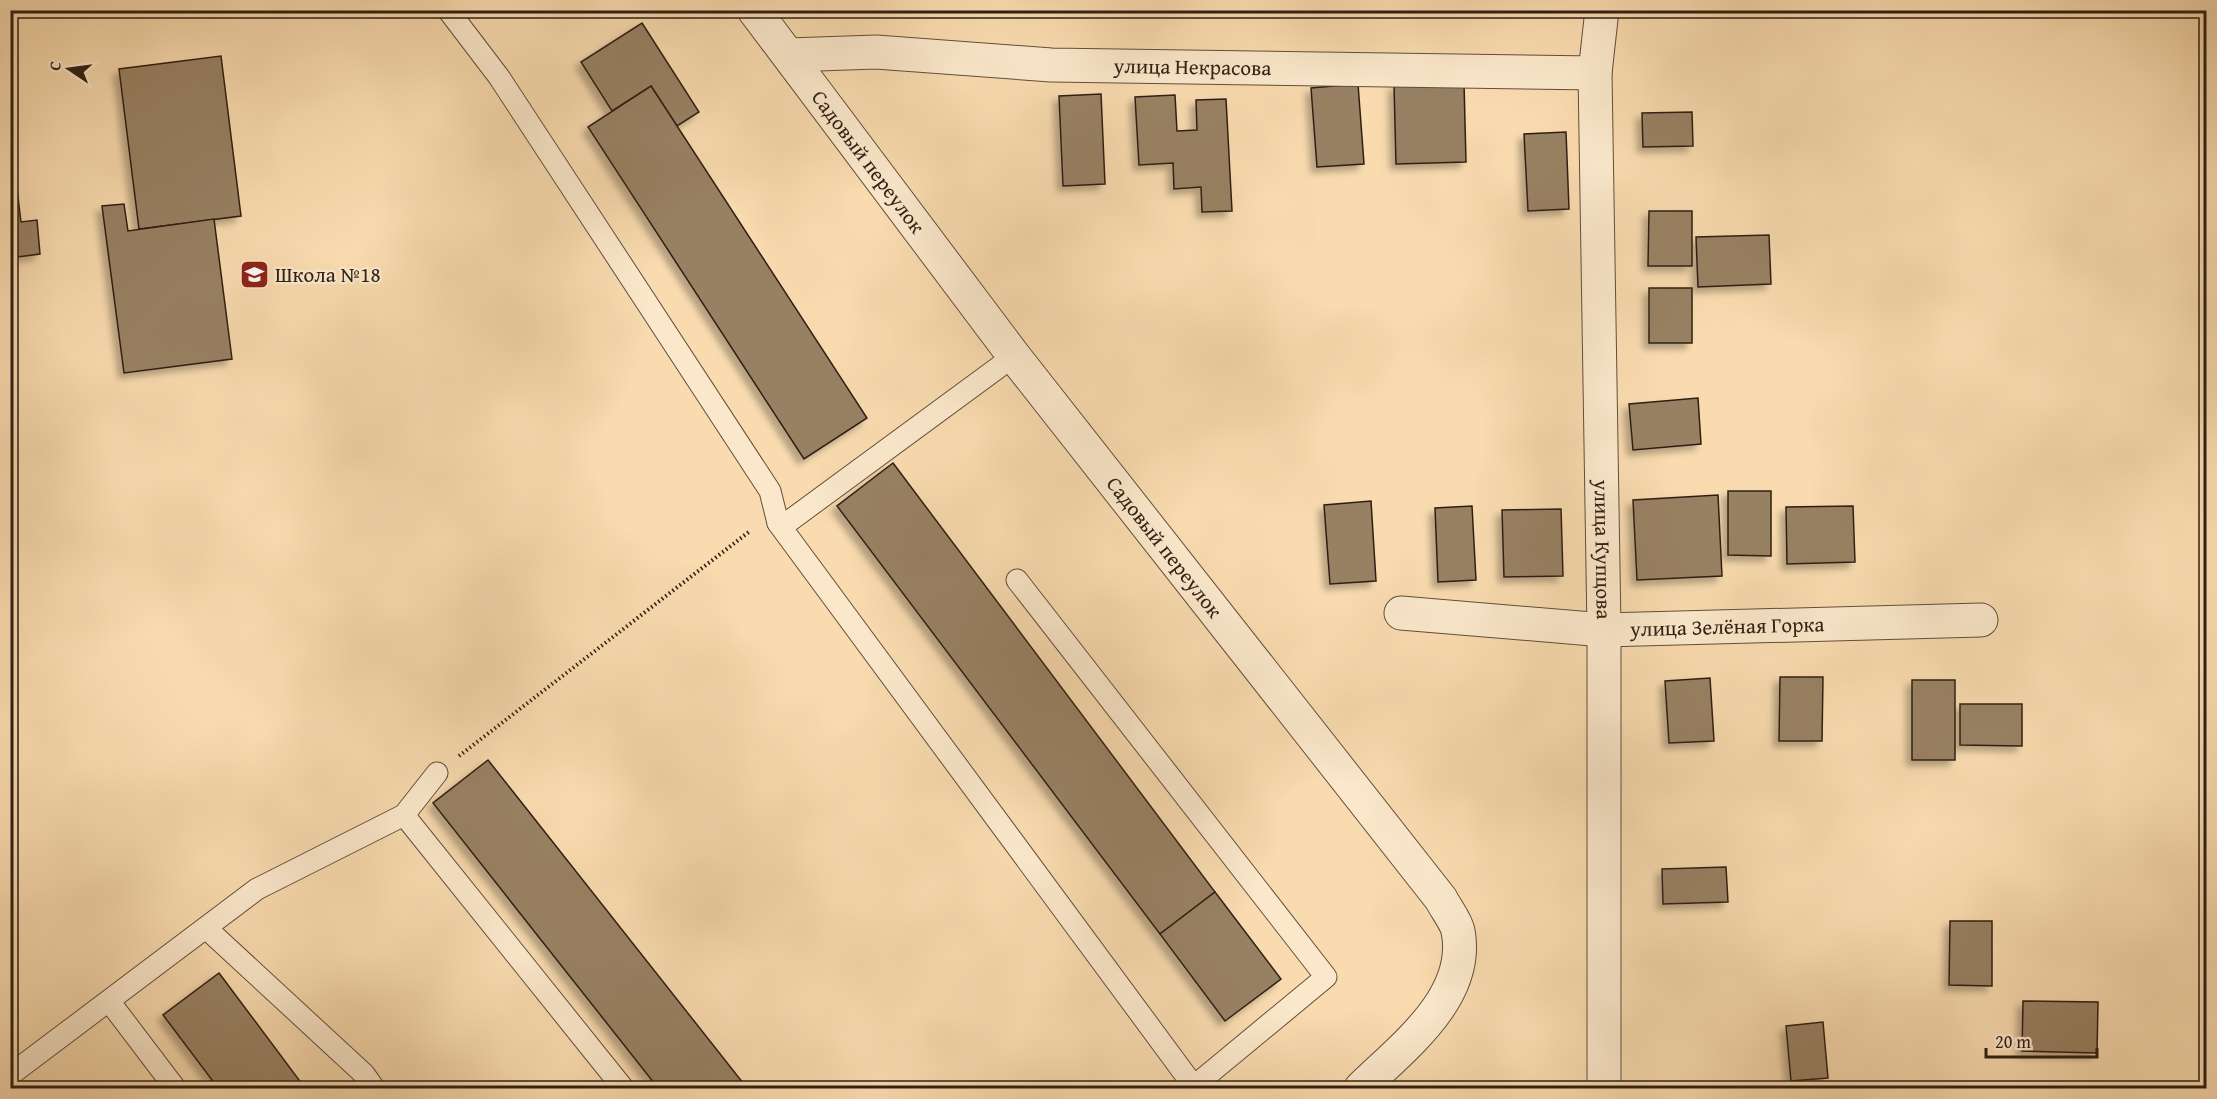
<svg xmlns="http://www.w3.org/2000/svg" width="2217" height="1099" viewBox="0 0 2217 1099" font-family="'Gentium Book Plus',serif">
	<defs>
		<filter id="shadow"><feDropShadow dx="-5.5" dy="5.5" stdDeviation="3" flood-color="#0004"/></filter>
	</defs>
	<rect width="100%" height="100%" fill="#f9dbaf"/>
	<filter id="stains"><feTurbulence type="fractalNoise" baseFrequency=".00333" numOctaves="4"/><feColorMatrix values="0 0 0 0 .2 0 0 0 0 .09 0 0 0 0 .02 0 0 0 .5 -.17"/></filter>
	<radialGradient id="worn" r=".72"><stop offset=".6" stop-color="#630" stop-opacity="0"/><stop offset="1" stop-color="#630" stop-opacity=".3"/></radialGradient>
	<g fill="#988164" stroke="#2f1f13" stroke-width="1.5" filter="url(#shadow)">
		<path d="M 642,23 L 699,112 L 677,126 L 651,86 L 612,111 L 581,62 Z"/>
		<path d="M 221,56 L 241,216 L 139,229 L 119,69 Z"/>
		<path d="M 1464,83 L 1466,162 L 1396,164 L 1394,85 Z"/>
		<path d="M 1358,84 L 1364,164 L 1317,167 L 1311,88 Z"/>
		<path d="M 651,86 L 867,418 L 804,459 L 588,127 Z"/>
		<path d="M 1101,94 L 1105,184 L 1063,186 L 1059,96 Z"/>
		<path d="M 1175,95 L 1177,131 L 1197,130 L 1196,100 L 1226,99 L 1232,211 L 1202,212 L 1201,187 L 1174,189 L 1173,163 L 1139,165 L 1135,97 Z"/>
		<path d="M 1692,112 L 1693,146 L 1643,147 L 1642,113 Z"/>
		<path d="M 10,131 L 21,222 L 37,220 L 40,254 L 10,258 Z"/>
		<path d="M 1566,132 L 1569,209 L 1528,211 L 1524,134 Z"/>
		<path d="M 124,204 L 128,231 L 214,219 L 232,359 L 124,373 L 102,206 Z"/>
		<path d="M 1649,211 L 1692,211 L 1692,266 L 1648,266 Z"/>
		<path d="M 1769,235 L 1771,284 L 1698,287 L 1696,237 Z"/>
		<rect x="1649" y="288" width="43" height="55"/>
		<path d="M 1698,398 L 1701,444 L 1633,450 L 1629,404 Z"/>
		<path d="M 893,463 L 1215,892 L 1160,934 L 837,506 Z"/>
		<path d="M 1728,491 L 1771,491 L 1771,556 L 1728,555 Z"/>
		<path d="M 1718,495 L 1722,576 L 1637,580 L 1633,500 Z"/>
		<path d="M 1371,501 L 1376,581 L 1330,584 L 1324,505 Z"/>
		<path d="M 1472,506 L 1476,580 L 1438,582 L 1435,508 Z"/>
		<path d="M 1853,506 L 1855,562 L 1787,564 L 1786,507 Z"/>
		<path d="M 1561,509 L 1563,576 L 1504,577 L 1502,510 Z"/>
		<path d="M 1780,677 L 1823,677 L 1822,741 L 1779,741 Z"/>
		<path d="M 1710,678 L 1714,741 L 1669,743 L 1665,681 Z"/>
		<rect x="1912" y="680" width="43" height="80"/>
		<path d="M 1960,704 L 2022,704 L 2022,746 L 1960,745 Z"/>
		<path d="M 488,760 L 747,1088 L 658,1088 L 433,803 Z"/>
		<path d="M 1726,867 L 1728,902 L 1663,904 L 1662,869 Z"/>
		<path d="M 1215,892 L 1281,979 L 1225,1021 L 1160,934 Z"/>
		<path d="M 1950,921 L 1992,921 L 1992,986 L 1949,985 Z"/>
		<path d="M 219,973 L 305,1088 L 218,1088 L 163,1015 Z"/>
		<path d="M 2023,1001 L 2098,1002 L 2097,1053 L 2022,1051 Z"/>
		<path d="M 1823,1022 L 1828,1078 L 1791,1081 L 1786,1026 Z"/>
	</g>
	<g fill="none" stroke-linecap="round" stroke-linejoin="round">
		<defs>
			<g id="service">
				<path d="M 448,10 L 499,77 L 770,491 L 778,523 L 788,522 L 1014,356"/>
				<path d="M 778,523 L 1195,1088"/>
				<path d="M 1017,580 L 1326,977 L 1193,1087"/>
				<path d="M 404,815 L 623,1088"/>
				<path d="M 206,928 L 364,1074 L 374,1088"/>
				<path d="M 109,1001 L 175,1088"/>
				<path d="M 10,1075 L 257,889 L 404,815 L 437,773"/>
			</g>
			<g id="minor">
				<path id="s1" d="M 754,10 L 1014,356 L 1441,899 C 1446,909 1456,921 1458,931 C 1471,997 1402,1048 1361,1088"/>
				<path id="s2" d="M 1602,10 L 1595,73 L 1604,630 L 1604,1088"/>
				<path id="s3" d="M 789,55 L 876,52 L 1051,65 L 1595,73"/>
				<path id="s4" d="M 1401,613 L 1604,630 L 1981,620"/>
			</g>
		</defs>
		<use href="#service" stroke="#624e3a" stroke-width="23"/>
		<use href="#minor" stroke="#624e3a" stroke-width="35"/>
		<path stroke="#2f1f13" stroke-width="4" stroke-dasharray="1.5 3" stroke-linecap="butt" d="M 459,756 L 750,531"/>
		<use href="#service" stroke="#fbe8cb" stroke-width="21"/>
		<use href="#minor" stroke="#fbe8cb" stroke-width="33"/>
	</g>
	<defs>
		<symbol id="school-square" viewBox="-11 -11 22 22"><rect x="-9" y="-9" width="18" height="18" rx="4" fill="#8f2418" stroke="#fbe8cb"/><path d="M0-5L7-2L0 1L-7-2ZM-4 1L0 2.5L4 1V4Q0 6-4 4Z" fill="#fff"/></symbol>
	</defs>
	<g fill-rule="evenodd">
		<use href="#school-square" x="238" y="258" width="33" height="33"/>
	</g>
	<g text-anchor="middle" stroke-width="4.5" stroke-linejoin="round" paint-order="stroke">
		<g font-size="21" fill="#2f1f13" stroke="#fbe8cb">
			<text dy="7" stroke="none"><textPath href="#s3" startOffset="404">улица Некрасова</textPath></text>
			<text dy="7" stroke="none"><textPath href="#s1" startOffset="190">Садовый переулок</textPath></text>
			<text dy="7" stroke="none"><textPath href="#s1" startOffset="676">Садовый переулок</textPath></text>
			<text dy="7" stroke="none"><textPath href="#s2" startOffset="540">улица Купцова</textPath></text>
			<text dy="7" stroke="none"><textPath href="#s4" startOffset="327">улица Зелёная Горка</textPath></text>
		</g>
		<g font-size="21" fill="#2f1f13" stroke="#fbe8cb" text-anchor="start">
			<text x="275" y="282">Школа №18</text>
		</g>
	</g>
	<rect width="2217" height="1099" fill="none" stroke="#f9dbaf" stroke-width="36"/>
	<rect x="12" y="12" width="2193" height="1075" fill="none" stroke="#2f1f13" stroke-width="3"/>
	<rect x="18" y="18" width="2181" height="1063" fill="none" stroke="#2f1f13" stroke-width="1.5"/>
	<g transform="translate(69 69) rotate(283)" stroke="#fbe8cb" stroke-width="4.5" paint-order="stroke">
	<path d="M0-4.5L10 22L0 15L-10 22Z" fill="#2f1f13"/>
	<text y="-9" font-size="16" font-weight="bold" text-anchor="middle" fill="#2f1f13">С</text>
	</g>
	<path d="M1986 1048v9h111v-9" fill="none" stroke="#2f1f13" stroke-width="3"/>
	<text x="1995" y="1048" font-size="18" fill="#2f1f13" stroke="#fbe8cb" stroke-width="4.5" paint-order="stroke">20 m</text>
	<rect width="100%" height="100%" filter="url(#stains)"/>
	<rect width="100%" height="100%" fill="url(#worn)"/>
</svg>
